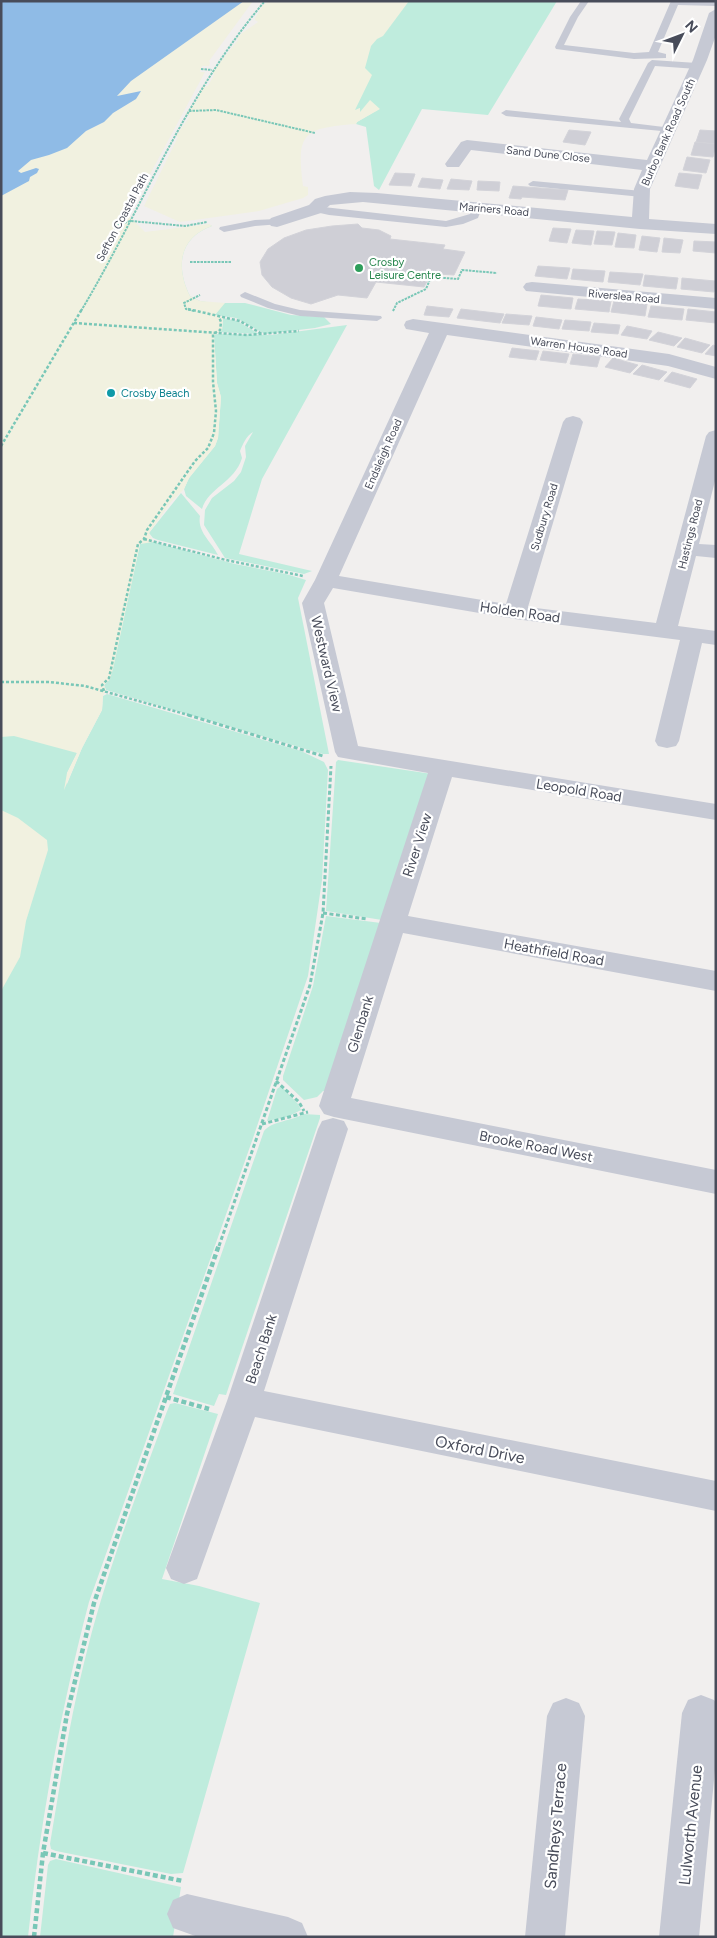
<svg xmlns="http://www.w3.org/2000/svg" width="717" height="1938" viewBox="0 0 717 1938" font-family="Figtree,sans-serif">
	<rect width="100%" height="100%" fill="#f1efee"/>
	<g fill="#bfecdd">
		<path d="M 318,1 L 557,1 L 488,115 L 422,109 L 379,190 L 374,186 L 366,127 L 356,124 L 357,122 L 379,109 L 364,109 L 360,113 L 360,108 L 355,111 Z"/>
		<path d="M 210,225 L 212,226 C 178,238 176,268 190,296 L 200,301 L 213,303 L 245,303 L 291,315 L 324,317 L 331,324 L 315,328 L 265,334 L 236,318 L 195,312 L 94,304 L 180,230 Z"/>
		<path d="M 223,318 L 237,321 L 259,334 L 219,332 L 222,330 Z"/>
		<path d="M 347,325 L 262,479 L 239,554 L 312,571 L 304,574 L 225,558 L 204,525 L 205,510 L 212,498 L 234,481 L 241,472 L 246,457 L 245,446 L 253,432 C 246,436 243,444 240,451 L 242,458 C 235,482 208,488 202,509 L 186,496 L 184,489 L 189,478 L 215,446 L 218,438 L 221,397 L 217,383 L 214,335 L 218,334 L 271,335 Z"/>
		<path d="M 181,493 L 200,516 C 197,532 212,542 218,555 L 158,540 L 153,538 L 149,533 Z"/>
		<path d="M 143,542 L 153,542 L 235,564 L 286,574 L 306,580 L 298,598 L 329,754 L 323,754 L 106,690 L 104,685 L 110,679 L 140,544 Z"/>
		<path d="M 1,684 L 77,753 L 67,773 L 67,784 L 82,748 L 102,710 L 103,696 L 107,694 L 301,751 L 324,762 L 328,770 L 322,880 L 308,976 L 252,1141 L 89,1602 C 60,1712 40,1824 28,1937 L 1,1937 Z"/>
		<path d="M 338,760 L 432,774 L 382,920 L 326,911 L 336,762 Z"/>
		<path d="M 326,916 L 381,923 L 327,1091 L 323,1091 L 317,1097 L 304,1100 L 283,1080 L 283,1076 L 313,986 Z"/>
		<path d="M 281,1086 L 298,1104 L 301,1110 L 287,1117 L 267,1121 L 277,1089 Z"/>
		<path d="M 304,1114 L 320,1115 L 320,1118 L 226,1395 L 219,1394 L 214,1406 L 173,1394 L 264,1131 C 272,1121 292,1121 304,1114 Z"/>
		<path d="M 175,1403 L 218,1414 L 162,1579 L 199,1586 L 260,1603 L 183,1873 L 171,1874 L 56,1851 L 51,1849 L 50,1844 C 61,1778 71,1712 88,1647 C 108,1568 138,1491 166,1414 L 170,1404 Z"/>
		<path d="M 56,1859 L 181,1887 L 173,1937 L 40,1937 L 48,1865 L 50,1861 Z"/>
	</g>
	<g fill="#f1f1e0">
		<path d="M 1,1 L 253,1 L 209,61 L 210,63 L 209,66 L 202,66 L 200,72 L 205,72 L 128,215 L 145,232 L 209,224 L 212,226 C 178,238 176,268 190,296 L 200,301 L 225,303 L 215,315 L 223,317 L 222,330 L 214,336 L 217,383 L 221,397 L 218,438 L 215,446 L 189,478 L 184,489 L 171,502 L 149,533 L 153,542 L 140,544 L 113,669 L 110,679 L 104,685 L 106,690 L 103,696 L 102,710 L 82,748 L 64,790 L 67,773 L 77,753 L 14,736 L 1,737 Z"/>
		<path d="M 269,1 L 409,1 L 383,36 L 377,39 L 371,46 L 365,68 L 372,75 L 355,110 L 360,108 L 360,112 L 370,100 L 380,109 L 357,122 L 356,124 C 303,128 296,133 303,186 L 308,187 L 308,195 L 303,198 L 259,211 L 180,222 L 144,206 L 178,137 L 176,136 L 190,116 L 185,114 L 197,100 L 203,87 L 208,86 L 214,75 L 213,71 L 238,40 L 237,38 L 242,33 L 258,22 L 255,20 L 255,18 L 263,5 Z"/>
		<path d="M 1,810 L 18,818 L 47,840 L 48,850 L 26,921 L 20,957 L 1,991 Z"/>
	</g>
	<path fill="#8fbbe6" d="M 1,1 L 244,1 L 131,81 L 117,96 L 141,91 L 136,99 L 113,113 L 104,122 L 86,131 L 67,148 L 49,155 L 31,160 L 18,171 L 21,173 L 36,168 L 39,169 L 37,173 L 30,177 L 29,181 L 1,196 Z"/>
	<g fill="#cfcfd6" stroke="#d3d3d9">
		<path d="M 569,130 L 591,132 L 585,145 L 563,142 Z"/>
		<path d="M 700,130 L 716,131 L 716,144 L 696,142 Z"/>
		<path d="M 695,142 L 716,144 L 713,157 L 691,155 Z"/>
		<path d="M 687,157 L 710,160 L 706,173 L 683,170 Z"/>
		<path d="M 395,173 L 415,174 L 411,186 L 389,185 Z"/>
		<path d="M 679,173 L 702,175 L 698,189 L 675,186 Z"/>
		<path d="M 422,178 L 443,180 L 440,189 L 418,187 Z"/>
		<path d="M 451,179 L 472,181 L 469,190 L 447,189 Z"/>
		<path d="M 478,181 L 500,182 L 499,191 L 477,190 Z"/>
		<path d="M 513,186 L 568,190 L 565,200 L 522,197 L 521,199 L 509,198 Z"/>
		<path d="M 358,224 L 362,228 L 379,230 L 391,236 L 390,239 L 445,245 L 443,249 L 465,252 L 454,275 L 438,274 L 437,277 L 430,276 L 424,287 L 376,282 L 367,298 L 338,295 L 311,304 L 291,298 L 272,287 L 262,275 L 260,262 L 268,249 L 284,238 L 306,230 L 332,226 Z"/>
		<path d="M 553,228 L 571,229 L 567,243 L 549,241 Z"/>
		<path d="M 576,230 L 594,231 L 591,245 L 572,243 Z"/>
		<path d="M 597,231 L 615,232 L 612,245 L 594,244 Z"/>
		<path d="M 618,233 L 636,235 L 634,248 L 615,247 Z"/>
		<path d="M 642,236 L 660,238 L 657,252 L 639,250 Z"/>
		<path d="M 664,238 L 683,240 L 680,253 L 662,252 Z"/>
		<path d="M 694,241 L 716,242 L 716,253 L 693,251 Z"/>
		<path d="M 538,266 L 570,268 L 567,279 L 535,276 Z"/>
		<path d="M 573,269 L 605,271 L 603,282 L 571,279 Z"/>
		<path d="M 610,272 L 643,274 L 640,285 L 608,282 Z"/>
		<path d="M 645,275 L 678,278 L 676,289 L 643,286 Z"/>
		<path d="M 682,278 L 715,281 L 714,292 L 681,289 Z"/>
		<path d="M 541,295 L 573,298 L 571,309 L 538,306 Z"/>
		<path d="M 578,299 L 611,301 L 609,312 L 575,309 Z"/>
		<path d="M 614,301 L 647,304 L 645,316 L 611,312 Z"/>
		<path d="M 427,306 L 453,309 L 449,317 L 424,315 Z"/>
		<path d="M 651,306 L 684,309 L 682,320 L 648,317 Z"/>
		<path d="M 461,309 L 504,314 L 500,323 L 457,318 Z"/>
		<path d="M 688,309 L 716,312 L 716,323 L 686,320 Z"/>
		<path d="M 506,314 L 532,316 L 529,325 L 502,323 Z"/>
		<path d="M 536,317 L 562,320 L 559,329 L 533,326 Z"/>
		<path d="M 565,320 L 591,322 L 589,331 L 562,329 Z"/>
		<path d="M 594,323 L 620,325 L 618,334 L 591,332 Z"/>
		<path d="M 627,326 L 652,331 L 647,339 L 621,335 Z"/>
		<path d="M 658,332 L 682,338 L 674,346 L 649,340 Z"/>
		<path d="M 685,338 L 710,345 L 702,353 L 677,347 Z"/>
		<path d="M 713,345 L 716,346 L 716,356 L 705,354 Z"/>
		<path d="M 512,348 L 539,351 L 536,360 L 509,357 Z"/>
		<path d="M 543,351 L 569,354 L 566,363 L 540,360 Z"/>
		<path d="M 573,354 L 600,357 L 597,367 L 570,364 Z"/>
		<path d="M 613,358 L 638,365 L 630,373 L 605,367 Z"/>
		<path d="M 642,365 L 667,372 L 659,380 L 633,374 Z"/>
		<path d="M 672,372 L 697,379 L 690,388 L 664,381 Z"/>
	</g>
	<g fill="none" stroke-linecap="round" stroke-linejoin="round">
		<g stroke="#79c7b7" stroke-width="2" stroke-dasharray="2.5 1" stroke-linecap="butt">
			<path d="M 201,69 L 212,70"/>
			<path d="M 189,111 L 216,110 L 315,133"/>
			<path d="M 107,243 L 119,224 L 131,221 L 185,226 L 207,222"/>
			<path d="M 190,262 L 232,262"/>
			<path d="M 81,311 C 143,207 186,93 265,1"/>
			<path d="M 194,311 L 186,309 L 184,303 L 200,295"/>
			<path d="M 393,311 L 397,303 L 426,289 L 431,277 L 458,279 L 462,270 L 497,273"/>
		</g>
		<g stroke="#79c7b7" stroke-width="2.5" stroke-dasharray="3 2" stroke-linecap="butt">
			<path d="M 188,309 L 240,321 L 262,334"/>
			<path d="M 74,323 L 247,335 L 299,331"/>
			<path d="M 1,446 L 82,309"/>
			<path d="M 144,539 L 226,560 L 303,576"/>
			<path d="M 1,682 L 49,682 L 85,686 L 192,716"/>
			<path d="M 104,691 L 102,685 L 109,678 L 138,544 L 144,539 L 147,530 L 195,461 L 208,448 L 214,433 L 216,411 L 213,382 L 213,334 L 220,330 L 221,322 L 219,317"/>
		</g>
		<g stroke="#79c7b7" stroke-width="3" stroke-dasharray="4 2.5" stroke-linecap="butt">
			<path d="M 188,715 L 323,756"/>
			<path d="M 323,913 L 367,919"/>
			<path d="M 276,1081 L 299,1102 L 304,1111"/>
			<path d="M 262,1124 L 308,1112"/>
			<path d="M 219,1246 L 310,985 L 323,913 L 331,766"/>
		</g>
		<g stroke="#79c7b7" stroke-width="4.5" stroke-dasharray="5 3" stroke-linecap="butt">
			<path d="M 166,1397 L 209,1409"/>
			<path d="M 43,1853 L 183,1881"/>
			<path d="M 34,1937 L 43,1853 L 67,1714 L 94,1603 L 219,1245"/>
		</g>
		<g fill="#c6c9d4" fill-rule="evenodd">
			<path d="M 581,1 L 589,1 L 578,17 L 564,45 L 634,53 L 649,52 L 671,1 L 716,1 L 716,6 L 678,5 L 658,52 L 666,54 L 666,58 L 634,59 L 556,49 L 555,47 L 570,17 Z"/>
			<path d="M 652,60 L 697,63 L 701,66 L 697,69 L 655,66 L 629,119 L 631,123 L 672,128 L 672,132 L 506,116 L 501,113 L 506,110 L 621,122 L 619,119 L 648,63 Z"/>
			<path d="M 533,181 L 642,191 L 647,194 L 642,197 L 530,186 L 528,184 Z"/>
			<path d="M 477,204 L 482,207 L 478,218 L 463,224 L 446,227 L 329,215 L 311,211 L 310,209 L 315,206 L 446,221 L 470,214 L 473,205 Z"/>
			<path d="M 277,219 L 282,222 L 281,224 L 255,226 L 224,232 L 219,229 L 220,227 L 255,220 Z"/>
			<path d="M 245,292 L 275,304 L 300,310 L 381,316 L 382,318 L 377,321 L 300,316 L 268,308 L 241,297 L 240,295 Z"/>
		</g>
		<g fill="#c6c9d4" fill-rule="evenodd">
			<path d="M 716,9 L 716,35 L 707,60 L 650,189 L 649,219 L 716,224 L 716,234 L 640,229 L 363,202 L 330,205 L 321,213 L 277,227 L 271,226 L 268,222 L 271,218 L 309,205 L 315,199 L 325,196 L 350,192 L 377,193 L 632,217 L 634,189 L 642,170 L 471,150 L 459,167 L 447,167 L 445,164 L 461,142 L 467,140 L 647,160 L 693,60 L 709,13 Z"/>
			<path d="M 532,282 L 716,298 L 716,309 L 526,291 L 523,287 L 526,283 Z"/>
			<path d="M 413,319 L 669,354 L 716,367 L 716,379 L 668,366 L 447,335 L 339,576 L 506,604 L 563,422 L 566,418 L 573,416 L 580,418 L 583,422 L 528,607 L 656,623 L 706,436 L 709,432 L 716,430 L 716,477 L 699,544 L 716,545 L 716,558 L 696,556 L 678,626 L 716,631 L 716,645 L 702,643 L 679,741 L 676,746 L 667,748 L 658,746 L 655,741 L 680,640 L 515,619 L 333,588 L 324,603 L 358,746 L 716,804 L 716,820 L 452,777 L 408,916 L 716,971 L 716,991 L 403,933 L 351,1098 L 716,1170 L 716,1194 L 334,1117 L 324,1114 L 319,1106 L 428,773 L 338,757 L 335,752 L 302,603 L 315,580 L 429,333 L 406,329 L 404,325 L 406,321 Z"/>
			<path d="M 333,1118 L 344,1121 L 348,1129 L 264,1391 L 716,1481 L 716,1511 L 255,1417 L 197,1579 L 184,1584 L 171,1579 L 166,1568 L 227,1401 L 318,1129 L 322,1121 Z"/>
			<path d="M 701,1695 L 714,1700 L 716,1703 L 716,1759 L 699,1937 L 659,1937 L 682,1713 L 688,1700 Z"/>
			<path d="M 566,1698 L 579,1703 L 585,1716 L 565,1937 L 525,1937 L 547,1716 L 553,1703 Z"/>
			<path d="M 187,1894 L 288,1917 L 302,1923 L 308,1937 L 198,1937 L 173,1928 L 167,1914 L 173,1900 Z"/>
		</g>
	</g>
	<circle fill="#2e9e5b" stroke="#fff" stroke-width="2" cx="359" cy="268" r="5"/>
	<circle fill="#0f9aa8" stroke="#fff" stroke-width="2" cx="111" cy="393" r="5"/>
	<g text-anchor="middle" stroke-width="4.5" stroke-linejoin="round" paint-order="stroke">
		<g font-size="11" fill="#484c5a" stroke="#fff">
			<text transform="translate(668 132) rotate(-66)" y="4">Burbo Bank Road South</text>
			<text transform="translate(548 154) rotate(6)" y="4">Sand Dune Close</text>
			<text transform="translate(494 209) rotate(5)" y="4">Mariners Road</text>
			<text transform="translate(122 217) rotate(-62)" y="4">Sefton Coastal Path</text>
			<text transform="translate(624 296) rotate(5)" y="4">Riverslea Road</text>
			<text transform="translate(579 347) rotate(8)" y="4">Warren House Road</text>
			<text transform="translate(383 454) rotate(-66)" y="4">Endsleigh Road</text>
			<text transform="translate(544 517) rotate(-73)" y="4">Sudbury Road</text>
			<text transform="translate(690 534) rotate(-76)" y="4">Hastings Road</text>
		</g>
		<g font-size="11" fill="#27864d" stroke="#fff" text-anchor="start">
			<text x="369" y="266">Crosby<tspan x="369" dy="13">Leisure Centre</tspan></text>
		</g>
		<g font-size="11" fill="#0d838f" stroke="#fff" text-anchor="start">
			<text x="121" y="397">Crosby Beach</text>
		</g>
		<g font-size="14" fill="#484c5a" stroke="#fff">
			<text transform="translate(520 612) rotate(8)" y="5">Holden Road</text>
			<text transform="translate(327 664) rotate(77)" y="5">Westward View</text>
			<text transform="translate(579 790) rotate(9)" y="5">Leopold Road</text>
			<text transform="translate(417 845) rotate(-72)" y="5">River View</text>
			<text transform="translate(554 952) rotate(10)" y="5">Heathfield Road</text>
			<text transform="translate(360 1024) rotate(-73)" y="5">Glenbank</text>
			<text transform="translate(536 1146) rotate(11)" y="5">Brooke Road West</text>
			<text transform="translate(261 1349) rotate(-72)" y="5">Beach Bank</text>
		</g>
		<g font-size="16" fill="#484c5a" stroke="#fff">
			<text transform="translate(480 1449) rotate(11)" y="6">Oxford Drive</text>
			<text transform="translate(690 1825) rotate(-84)" y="6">Lulworth Avenue</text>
			<text transform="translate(555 1826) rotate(-85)" y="6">Sandheys Terrace</text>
		</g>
	</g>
	<rect width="717" height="1938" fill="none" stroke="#484c5a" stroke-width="5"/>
	<g transform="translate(682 35) rotate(48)" stroke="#ffffff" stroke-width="4" paint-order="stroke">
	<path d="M0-4L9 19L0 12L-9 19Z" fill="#484c5a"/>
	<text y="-8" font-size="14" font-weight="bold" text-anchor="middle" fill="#484c5a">N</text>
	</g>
</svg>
